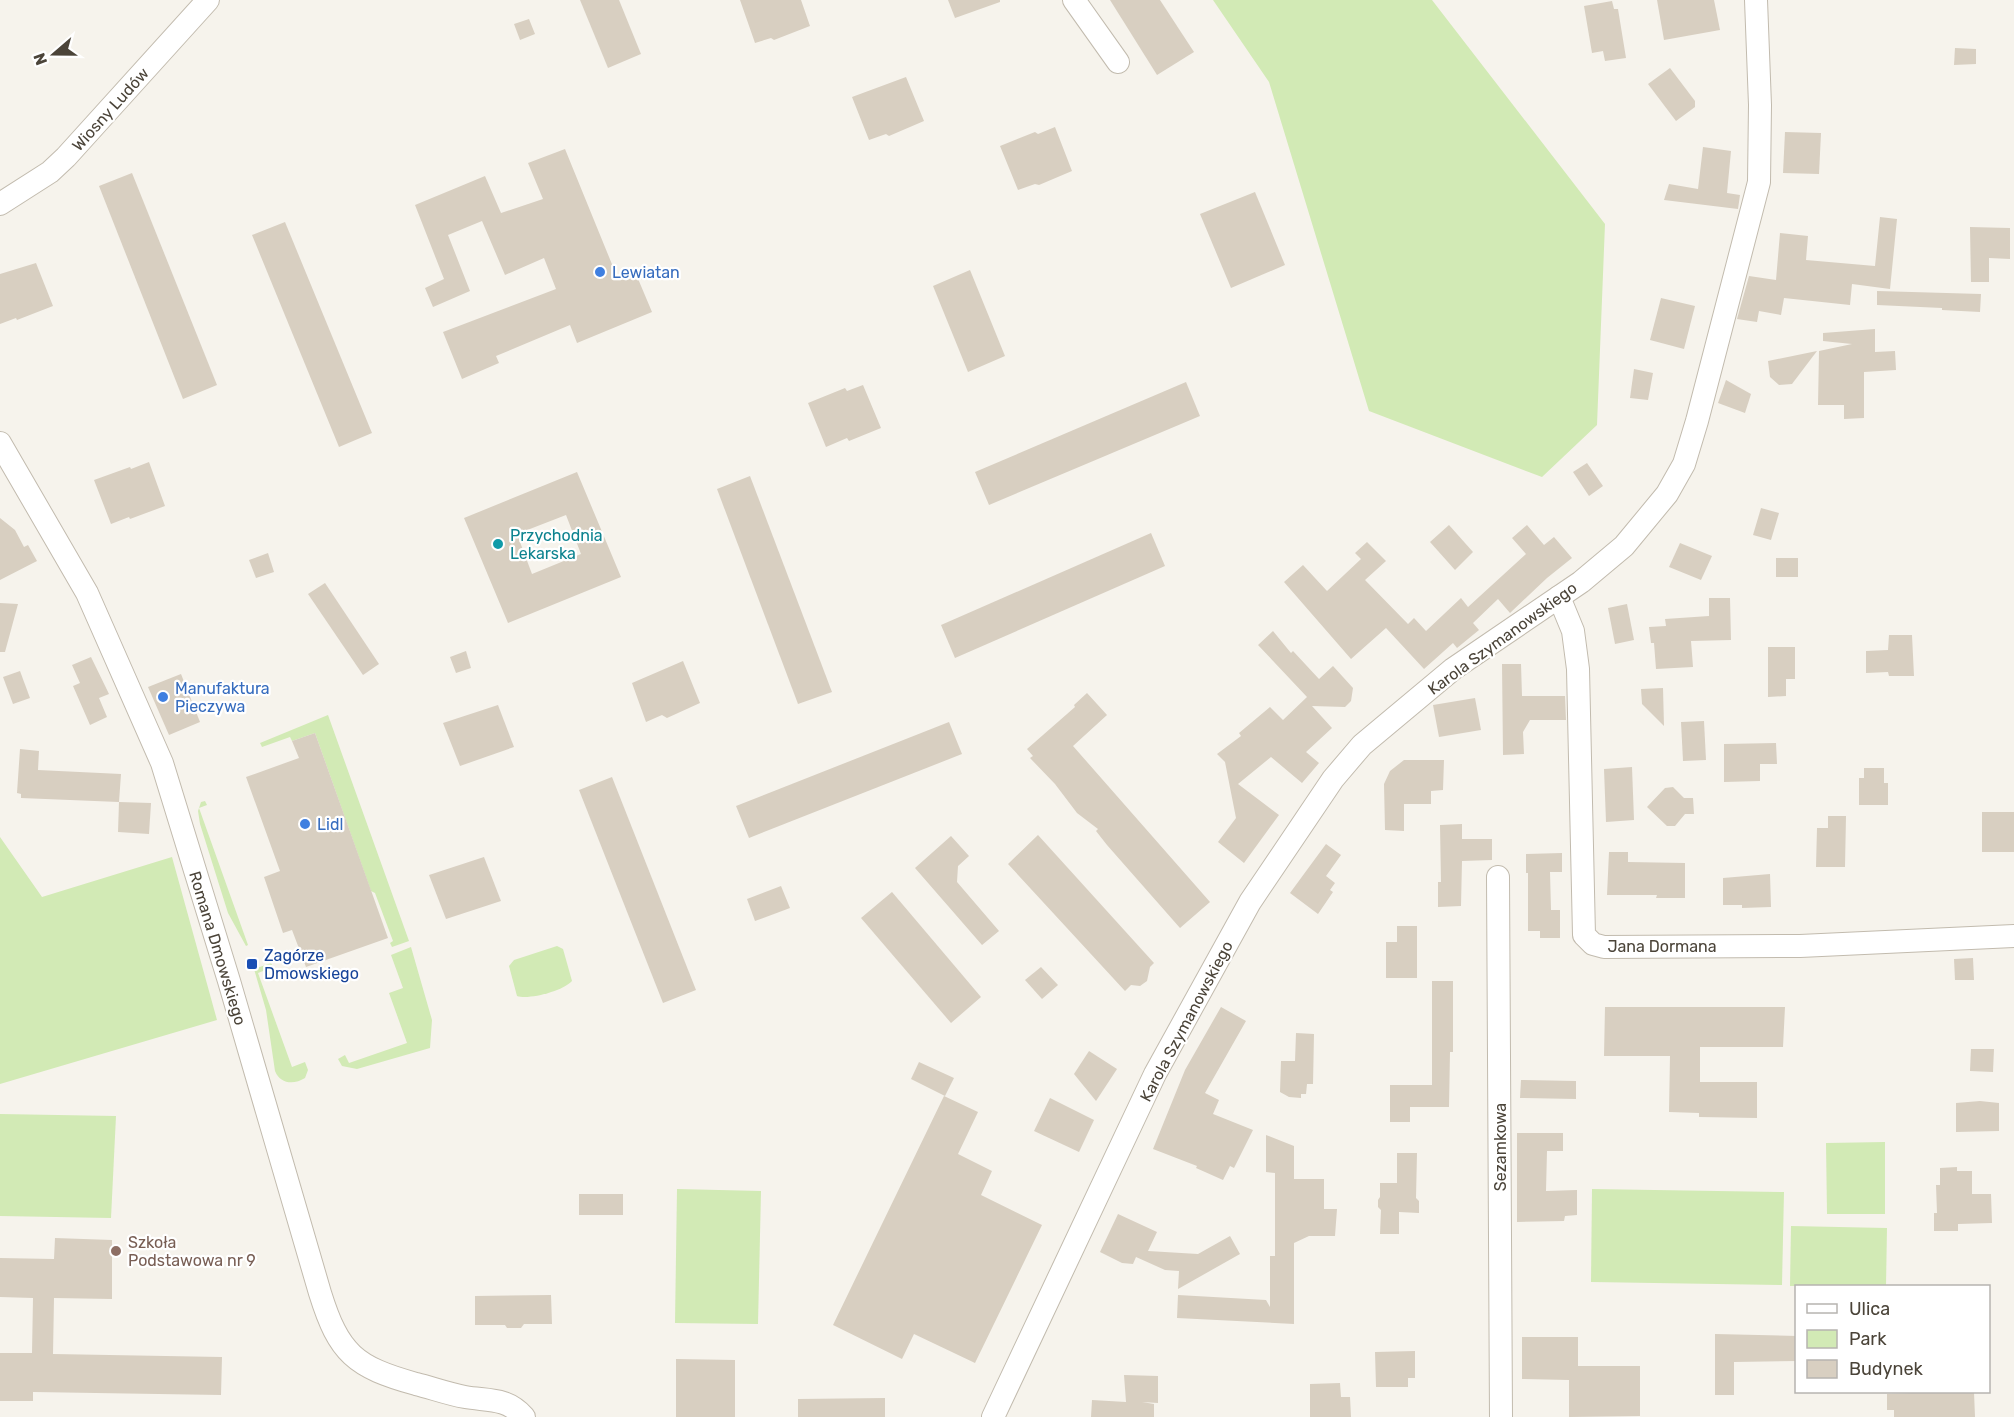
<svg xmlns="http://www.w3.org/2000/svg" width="2014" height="1417" viewBox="0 0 2014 1417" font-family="Rubik,sans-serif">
	<rect width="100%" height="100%" fill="#f6f3ec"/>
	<g fill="#d2eab5">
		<path d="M 1213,0 L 1432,0 L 1605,224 L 1597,425 L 1542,477 L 1369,411 L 1269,82 Z"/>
		<path d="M 328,715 L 409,941 L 392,947 L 390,943 L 393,941 L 375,893 L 371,891 L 315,733 L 292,741 L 290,737 L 262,747 L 260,743 Z"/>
		<path d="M 205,801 L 207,805 L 199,808 L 248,945 L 246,946 L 228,913 L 200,824 L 198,811 L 201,802 Z"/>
		<path d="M 0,837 L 42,897 L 172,857 L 217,1020 L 0,1084 Z"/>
		<path d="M 557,946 L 563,949 L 572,981 C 563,991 529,1000 517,996 L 509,966 L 514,960 Z"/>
		<path d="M 411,947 L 432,1020 L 430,1048 L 357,1069 L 342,1066 L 338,1059 L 345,1055 L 349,1063 L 407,1043 L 389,993 L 403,988 L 391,955 Z"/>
		<path d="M 271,963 L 273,967 L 258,973 L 292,1067 L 305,1062 L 308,1070 L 305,1078 C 294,1085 280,1084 275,1071 L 266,1010 L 254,969 Z"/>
		<path d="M 0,1114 L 116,1116 L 111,1218 L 0,1216 Z"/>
		<path d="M 1885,1142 L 1885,1214 L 1827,1214 L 1826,1143 Z"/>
		<path d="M 677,1189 L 761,1191 L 758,1324 L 675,1323 Z"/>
		<path d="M 1592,1189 L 1784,1192 L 1782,1285 L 1591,1282 Z"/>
		<path d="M 1791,1226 L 1887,1228 L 1886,1286 L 1790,1286 Z"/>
	</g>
	<g fill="#d8cfc1" fill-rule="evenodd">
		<path d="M 580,0 L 619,0 L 641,54 L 608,68 Z"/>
		<path d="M 740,0 L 801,0 L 810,26 L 774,40 L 771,38 L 755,43 Z"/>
		<path d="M 948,0 L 1000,0 L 1000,2 L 955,18 Z"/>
		<path d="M 1110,0 L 1160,0 L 1194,52 L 1157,75 Z"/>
		<path d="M 1657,0 L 1714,0 L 1720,30 L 1664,40 Z"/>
		<path d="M 1612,1 L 1614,9 L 1618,9 L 1626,58 L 1605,61 L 1603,51 L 1592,53 L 1584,6 Z"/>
		<path d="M 529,19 L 535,34 L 520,40 L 514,24 Z"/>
		<path d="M 1955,48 L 1976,49 L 1976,64 L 1954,65 Z"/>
		<path d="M 1670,68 L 1695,101 L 1695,107 L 1676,121 L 1648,84 Z"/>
		<path d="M 906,77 L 924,121 L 889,136 L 886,134 L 869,140 L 852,97 Z"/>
		<path d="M 1055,127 L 1072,171 L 1039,185 L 1035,184 L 1018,190 L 1000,146 L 1035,132 L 1038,134 Z"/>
		<path d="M 1785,132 L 1821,133 L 1819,174 L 1783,173 Z"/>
		<path d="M 1703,147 L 1731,151 L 1727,193 L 1740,195 L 1738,209 L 1664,200 L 1669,184 L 1698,189 Z"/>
		<path d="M 565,149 L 618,279 L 636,274 L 652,312 L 577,343 L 570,325 L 496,356 L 499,363 L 462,379 L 443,332 L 556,289 L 544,258 L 505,275 L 482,221 L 448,235 L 470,291 L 433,307 L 425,288 L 444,279 L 415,205 L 485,176 L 501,213 L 543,199 L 528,163 Z"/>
		<path d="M 132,173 L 217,385 L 183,399 L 99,186 Z"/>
		<path d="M 1255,192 L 1285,265 L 1231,288 L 1200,214 Z"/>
		<path d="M 1880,217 L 1897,219 L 1890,289 L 1852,284 L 1850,305 L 1784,298 L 1781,315 L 1759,311 L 1757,322 L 1737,319 L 1749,276 L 1776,280 L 1780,233 L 1808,236 L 1806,260 L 1875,266 Z"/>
		<path d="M 285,222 L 372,433 L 339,447 L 252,235 Z"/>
		<path d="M 1970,227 L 2010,228 L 2010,259 L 1989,258 L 1989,282 L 1971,282 Z"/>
		<path d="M 36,263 L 53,306 L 17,320 L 16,318 L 0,324 L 0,274 Z"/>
		<path d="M 970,270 L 1005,356 L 968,372 L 933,286 Z"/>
		<path d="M 1877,291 L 1981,294 L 1980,312 L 1942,310 L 1942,308 L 1877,305 Z"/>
		<path d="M 1661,298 L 1695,306 L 1684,349 L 1650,340 Z"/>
		<path d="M 1875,329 L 1875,352 L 1895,351 L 1896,370 L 1864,372 L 1864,418 L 1844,419 L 1844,405 L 1818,405 L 1819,351 L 1852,344 L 1823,341 L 1823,333 Z"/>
		<path d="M 1817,351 L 1792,384 L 1779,385 L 1770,377 L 1768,361 Z"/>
		<path d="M 1634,369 L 1653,373 L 1648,400 L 1630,398 Z"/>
		<path d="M 1726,380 L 1751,394 L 1745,413 L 1718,403 Z"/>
		<path d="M 1186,382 L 1200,416 L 989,505 L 975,472 Z"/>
		<path d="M 863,385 L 881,428 L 849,441 L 847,438 L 826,447 L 808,403 L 845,388 L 847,391 Z"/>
		<path d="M 149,462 L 165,506 L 130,519 L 129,517 L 111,524 L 94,480 L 130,467 L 131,469 Z"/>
		<path d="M 1587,463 L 1603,486 L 1589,496 L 1573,472 Z"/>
		<path d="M 577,472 L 621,577 L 508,623 L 464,518 ZM 566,515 L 581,554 L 532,574 L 517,534 Z"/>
		<path d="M 750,476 L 832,692 L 798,704 L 717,489 Z"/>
		<path d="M 1761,508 L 1779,513 L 1771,540 L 1753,535 Z"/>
		<path d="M 0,518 L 15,530 L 24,547 L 28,545 L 37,561 L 0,580 Z"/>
		<path d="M 1449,525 L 1473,552 L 1455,570 L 1430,542 Z"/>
		<path d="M 1527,525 L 1544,545 L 1554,537 L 1572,558 L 1547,578 L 1510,613 L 1498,599 L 1473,623 L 1479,630 L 1457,648 L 1453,643 L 1424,669 L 1386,628 L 1351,659 L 1284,582 L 1303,565 L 1327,591 L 1361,559 L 1355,553 L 1367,542 L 1386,561 L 1365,580 L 1408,624 L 1414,618 L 1426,631 L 1461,598 L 1468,607 L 1526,554 L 1512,538 Z"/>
		<path d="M 1151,533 L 1165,566 L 955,658 L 941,625 Z"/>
		<path d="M 1680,543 L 1712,556 L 1701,580 L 1669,567 Z"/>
		<path d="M 268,553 L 274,572 L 256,578 L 249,560 Z"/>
		<rect x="1776" y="558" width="22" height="19"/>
		<path d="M 325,583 L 379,664 L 363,675 L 308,594 Z"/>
		<path d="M 1709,598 L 1730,598 L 1731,640 L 1691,641 L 1693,667 L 1656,669 L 1654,643 L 1651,643 L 1649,627 L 1666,626 L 1665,619 L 1709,616 Z"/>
		<path d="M 0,603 L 18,604 L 5,652 L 0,652 Z"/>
		<path d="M 1627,604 L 1634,640 L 1615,644 L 1608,608 Z"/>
		<path d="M 1273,631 L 1291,653 L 1293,651 L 1319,679 L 1333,666 L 1353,688 L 1351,701 L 1345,707 L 1312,706 L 1332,728 L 1306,752 L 1319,763 L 1302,783 L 1271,757 L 1238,784 L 1279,815 L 1244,863 L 1218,842 L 1236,818 L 1225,762 L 1217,754 L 1241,736 L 1239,733 L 1270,707 L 1283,720 L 1307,697 L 1258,645 Z"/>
		<path d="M 1889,635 L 1912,635 L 1914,676 L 1889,676 L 1888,672 L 1866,673 L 1866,651 L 1888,650 Z"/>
		<path d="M 1768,647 L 1795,647 L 1795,679 L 1786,679 L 1786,696 L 1768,697 Z"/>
		<path d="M 466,651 L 471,668 L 456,673 L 450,657 Z"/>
		<path d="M 91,657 L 109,694 L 99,698 L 107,717 L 90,725 L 73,686 L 80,683 L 72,665 Z"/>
		<path d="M 683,661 L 700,703 L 667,718 L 662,715 L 646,722 L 632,683 Z"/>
		<path d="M 1502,664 L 1521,664 L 1522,696 L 1565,696 L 1566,720 L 1530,720 L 1523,732 L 1524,754 L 1503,755 Z"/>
		<path d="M 20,671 L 30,698 L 13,704 L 3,677 Z"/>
		<path d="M 181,674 L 200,722 L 169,735 L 148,687 Z"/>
		<path d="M 1663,688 L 1664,726 L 1642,704 L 1641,689 Z"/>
		<path d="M 1087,693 L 1107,715 L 1073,746 L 1210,902 L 1180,928 L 1107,845 L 1096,831 L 1098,829 L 1077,813 L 1055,784 L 1030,758 L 1033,756 L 1027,749 L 1075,707 L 1074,705 Z"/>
		<path d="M 1475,698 L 1481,730 L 1439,737 L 1433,705 Z"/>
		<path d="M 498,705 L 514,747 L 460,766 L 443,723 Z"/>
		<path d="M 1704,721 L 1706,760 L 1683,761 L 1681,722 Z"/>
		<path d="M 949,722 L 962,754 L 749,838 L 736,806 Z"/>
		<path d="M 315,733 L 388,938 L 306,967 L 292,930 L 283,933 L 264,877 L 280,871 L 246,777 L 299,758 L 292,741 Z"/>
		<path d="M 1776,743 L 1777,764 L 1760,764 L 1760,781 L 1724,782 L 1724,744 Z"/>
		<path d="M 20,749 L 39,751 L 38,770 L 121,774 L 119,802 L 21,798 L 21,794 L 17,793 Z"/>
		<path d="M 1404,760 L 1444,760 L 1443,790 L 1431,791 L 1431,804 L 1404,804 L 1404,831 L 1385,830 L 1384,784 L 1390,771 Z"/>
		<path d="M 1632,767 L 1634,820 L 1606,822 L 1604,769 Z"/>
		<path d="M 1864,768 L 1884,768 L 1884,783 L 1888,783 L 1888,805 L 1859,805 L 1859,778 L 1864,778 Z"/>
		<path d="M 612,777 L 696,990 L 663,1003 L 579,790 Z"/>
		<path d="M 1673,787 L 1684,798 L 1693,798 L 1694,814 L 1685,814 L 1675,826 L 1667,826 L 1647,807 L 1665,788 Z"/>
		<path d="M 119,802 L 151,803 L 149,834 L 118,832 Z"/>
		<rect x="1982" y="812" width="32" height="40"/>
		<path d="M 1828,816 L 1846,816 L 1845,867 L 1816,867 L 1817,828 L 1828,828 Z"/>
		<path d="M 1462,824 L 1462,839 L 1492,839 L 1492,860 L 1462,861 L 1461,906 L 1438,907 L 1438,882 L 1441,882 L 1440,825 Z"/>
		<path d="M 1038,835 L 1154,963 L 1150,967 L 1147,981 L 1140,986 L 1131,985 L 1125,991 L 1008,864 Z"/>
		<path d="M 951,836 L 969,856 L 958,866 L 957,882 L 999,931 L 982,945 L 915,868 Z"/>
		<path d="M 1326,844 L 1341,855 L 1326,876 L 1335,883 L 1330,890 L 1333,892 L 1318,914 L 1290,893 Z"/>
		<path d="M 1609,852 L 1628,852 L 1628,862 L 1685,863 L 1685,898 L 1656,898 L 1657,895 L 1607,895 Z"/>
		<path d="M 1562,853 L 1562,872 L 1550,872 L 1551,910 L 1560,910 L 1560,938 L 1540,938 L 1540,931 L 1528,931 L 1528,873 L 1526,873 L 1526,854 Z"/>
		<path d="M 484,857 L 501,901 L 446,919 L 429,875 Z"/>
		<path d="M 1770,874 L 1771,907 L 1742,908 L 1742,905 L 1723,905 L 1723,878 Z"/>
		<path d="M 781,886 L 790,908 L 755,921 L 747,899 Z"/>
		<path d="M 892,892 L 981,997 L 951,1023 L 861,918 Z"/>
		<path d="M 1397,926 L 1417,926 L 1417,978 L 1386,978 L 1386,942 L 1397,942 Z"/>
		<path d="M 1973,958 L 1974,980 L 1955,980 L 1954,959 Z"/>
		<path d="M 1041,967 L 1058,985 L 1042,999 L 1025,980 Z"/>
		<path d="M 1432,981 L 1453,981 L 1453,1052 L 1450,1052 L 1449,1107 L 1410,1107 L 1410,1122 L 1390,1122 L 1390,1085 L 1432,1085 Z"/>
		<path d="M 1221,1007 L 1246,1021 L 1205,1093 L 1219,1100 L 1213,1114 L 1253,1130 L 1234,1168 L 1230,1166 L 1223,1180 L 1196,1168 L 1197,1166 L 1153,1149 L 1185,1070 Z"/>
		<path d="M 1605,1007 L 1785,1007 L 1783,1047 L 1700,1047 L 1700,1082 L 1757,1082 L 1757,1118 L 1699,1117 L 1699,1113 L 1669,1112 L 1670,1056 L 1604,1056 Z"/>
		<path d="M 1296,1033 L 1314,1034 L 1313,1084 L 1307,1084 L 1306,1094 L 1301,1094 L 1301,1098 L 1289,1097 L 1280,1092 L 1281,1061 L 1295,1061 Z"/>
		<path d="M 1971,1049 L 1994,1049 L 1993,1072 L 1970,1071 Z"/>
		<path d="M 1089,1051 L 1117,1069 L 1096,1101 L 1074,1074 Z"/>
		<path d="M 919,1062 L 954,1078 L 945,1096 L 911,1079 Z"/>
		<path d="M 1521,1080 L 1576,1081 L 1576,1099 L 1520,1098 Z"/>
		<path d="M 944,1096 L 978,1112 L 958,1154 L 992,1171 L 981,1195 L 1042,1225 L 975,1363 L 914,1334 L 902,1359 L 833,1325 Z"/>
		<path d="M 1050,1098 L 1094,1120 L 1079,1152 L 1034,1131 Z"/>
		<path d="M 1980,1101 L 1999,1103 L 1999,1131 L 1956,1132 L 1956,1103 Z"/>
		<path d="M 1517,1133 L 1563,1133 L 1563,1151 L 1547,1151 L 1546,1191 L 1577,1190 L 1577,1215 L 1565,1216 L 1564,1221 L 1517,1222 Z"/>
		<path d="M 1266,1135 L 1294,1146 L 1294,1179 L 1324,1179 L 1324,1209 L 1337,1209 L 1335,1236 L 1309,1236 L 1294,1243 L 1294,1324 L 1177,1318 L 1178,1295 L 1266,1300 L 1270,1307 L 1270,1256 L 1275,1256 L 1275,1173 L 1266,1172 Z"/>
		<path d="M 1397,1153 L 1417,1153 L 1416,1198 L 1419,1201 L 1419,1213 L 1399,1212 L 1399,1234 L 1380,1234 L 1381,1210 L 1378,1207 L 1378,1200 L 1380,1197 L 1380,1183 L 1397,1183 Z"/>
		<path d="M 1957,1167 L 1957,1171 L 1972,1171 L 1972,1194 L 1991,1194 L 1992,1223 L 1958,1224 L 1958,1231 L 1934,1231 L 1934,1213 L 1937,1213 L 1936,1185 L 1940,1185 L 1940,1168 Z"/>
		<rect x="579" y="1194" width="44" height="21"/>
		<path d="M 1118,1214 L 1157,1232 L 1148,1251 L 1198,1254 L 1230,1236 L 1240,1254 L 1178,1289 L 1179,1271 L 1165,1270 L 1136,1257 L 1133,1264 L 1122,1263 L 1100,1252 Z"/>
		<path d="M 55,1238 L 112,1240 L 112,1299 L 54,1298 L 53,1354 L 222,1357 L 221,1395 L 33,1392 L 33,1401 L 0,1401 L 0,1353 L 32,1353 L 33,1298 L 0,1297 L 0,1258 L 54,1259 Z"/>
		<path d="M 551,1295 L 552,1324 L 524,1324 L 521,1328 L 507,1328 L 505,1325 L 475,1325 L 475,1296 Z"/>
		<path d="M 1715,1334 L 1797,1336 L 1797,1361 L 1734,1362 L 1734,1395 L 1715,1395 Z"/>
		<path d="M 1522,1337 L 1578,1337 L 1578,1366 L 1640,1366 L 1640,1416 L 1569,1417 L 1569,1380 L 1522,1379 Z"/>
		<path d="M 1415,1351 L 1415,1378 L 1408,1378 L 1408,1387 L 1376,1387 L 1375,1352 Z"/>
		<path d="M 676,1359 L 735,1360 L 735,1417 L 676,1417 Z"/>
		<path d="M 1124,1375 L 1158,1376 L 1158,1403 L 1142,1402 L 1154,1404 L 1154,1417 L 1091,1417 L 1092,1400 L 1126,1402 Z"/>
		<path d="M 1340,1383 L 1341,1397 L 1350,1397 L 1351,1417 L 1310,1417 L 1310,1384 Z"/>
		<path d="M 1936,1392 L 1974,1392 L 1975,1417 L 1894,1417 L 1894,1410 L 1887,1410 L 1887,1394 Z"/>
		<path d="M 885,1398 L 885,1417 L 798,1417 L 798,1399 Z"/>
	</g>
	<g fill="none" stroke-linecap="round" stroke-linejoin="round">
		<defs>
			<g id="street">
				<path d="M 1074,0 L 1118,62"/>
				<path d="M 0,204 L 50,172 L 66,157 L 208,0"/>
				<path d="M 0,443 L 87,593 L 162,763 L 229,981 L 320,1293 C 339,1354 355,1367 416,1384 C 432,1388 448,1394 465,1397 C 488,1401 506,1397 524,1417"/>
				<path d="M 1559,597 L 1573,631 L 1578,669 L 1584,935 L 1593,944 L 1604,947 L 1800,946 L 2014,936"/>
				<path d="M 1498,877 L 1501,1417"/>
				<path d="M 993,1417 L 1155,1074 L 1250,902 L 1333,779 L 1362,745 L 1453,669 L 1581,582 L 1624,546 L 1667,494 L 1684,464 L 1697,421 L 1759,182 L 1760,105 L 1756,0"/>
			</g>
		</defs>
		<use href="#street" stroke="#c2bbae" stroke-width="24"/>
		<use href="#street" stroke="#fff" stroke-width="22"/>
	</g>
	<g fill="#3f7fe0" stroke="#fff" stroke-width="2">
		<circle cx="600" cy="272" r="6"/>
		<circle cx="163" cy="697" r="6"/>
		<circle cx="305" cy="824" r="6"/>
	</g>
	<circle fill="#0f9aa8" stroke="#fff" stroke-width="2" cx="498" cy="544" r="6"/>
	<rect fill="#1a4fb4" stroke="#fff" stroke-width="2" x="246" y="958" width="12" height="12" rx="3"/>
	<circle fill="#8d6e63" stroke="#fff" stroke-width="2" cx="116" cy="1251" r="6"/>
	<g text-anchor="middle" stroke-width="4.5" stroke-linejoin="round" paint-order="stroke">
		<g font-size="16" fill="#4b4439" stroke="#fff">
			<text transform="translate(110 109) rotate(-48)" y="6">Wiosny Ludów</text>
			<text transform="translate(1502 638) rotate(-36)" y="6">Karola Szymanowskiego</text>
			<text x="1662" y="952">Jana Dormana</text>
			<text transform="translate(218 948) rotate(73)" y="6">Romana Dmowskiego</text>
			<text transform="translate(1186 1021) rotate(-62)" y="6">Karola Szymanowskiego</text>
			<text transform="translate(1500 1147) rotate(-90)" y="6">Sezamkowa</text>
		</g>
		<g font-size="16" fill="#366cbe" stroke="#fff" text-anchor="start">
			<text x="612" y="278">Lewiatan</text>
			<text x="175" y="694">Manufaktura<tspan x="175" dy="18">Pieczywa</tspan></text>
			<text x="317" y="830">Lidl</text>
		</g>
		<g font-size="16" fill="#0d838f" stroke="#fff" text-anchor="start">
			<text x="510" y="541">Przychodnia<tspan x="510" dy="18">Lekarska</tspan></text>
		</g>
		<g font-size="16" fill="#164399" stroke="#fff" text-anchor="start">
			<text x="264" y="961">Zagórze<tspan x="264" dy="18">Dmowskiego</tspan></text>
		</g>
		<g font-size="16" fill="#785e54" stroke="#fff" text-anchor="start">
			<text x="128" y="1248">Szkoła<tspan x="128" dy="18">Podstawowa nr 9</tspan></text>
		</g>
	</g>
	<rect x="1795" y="1285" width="195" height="108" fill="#ffffff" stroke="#b7b4b0" stroke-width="1.5"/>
	<rect x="1807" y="1304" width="30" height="9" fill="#ffffff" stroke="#b7b4b0" stroke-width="1.5"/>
	<text x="1849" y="1315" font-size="18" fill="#4b4439">Ulica</text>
	<rect x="1807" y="1330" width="30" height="18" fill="#d2eab5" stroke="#b7b4b0" stroke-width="1.5"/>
	<text x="1849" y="1345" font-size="18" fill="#4b4439">Park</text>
	<rect x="1807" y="1360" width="30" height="18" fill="#d8cfc1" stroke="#b7b4b0" stroke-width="1.5"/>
	<text x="1849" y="1375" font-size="18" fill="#4b4439">Budynek</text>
	<g transform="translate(54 54) rotate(250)" stroke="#ffffff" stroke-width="4.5" paint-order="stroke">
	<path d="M0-4.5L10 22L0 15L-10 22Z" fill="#4b4439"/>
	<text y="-9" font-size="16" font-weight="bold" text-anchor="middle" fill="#4b4439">N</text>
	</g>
</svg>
